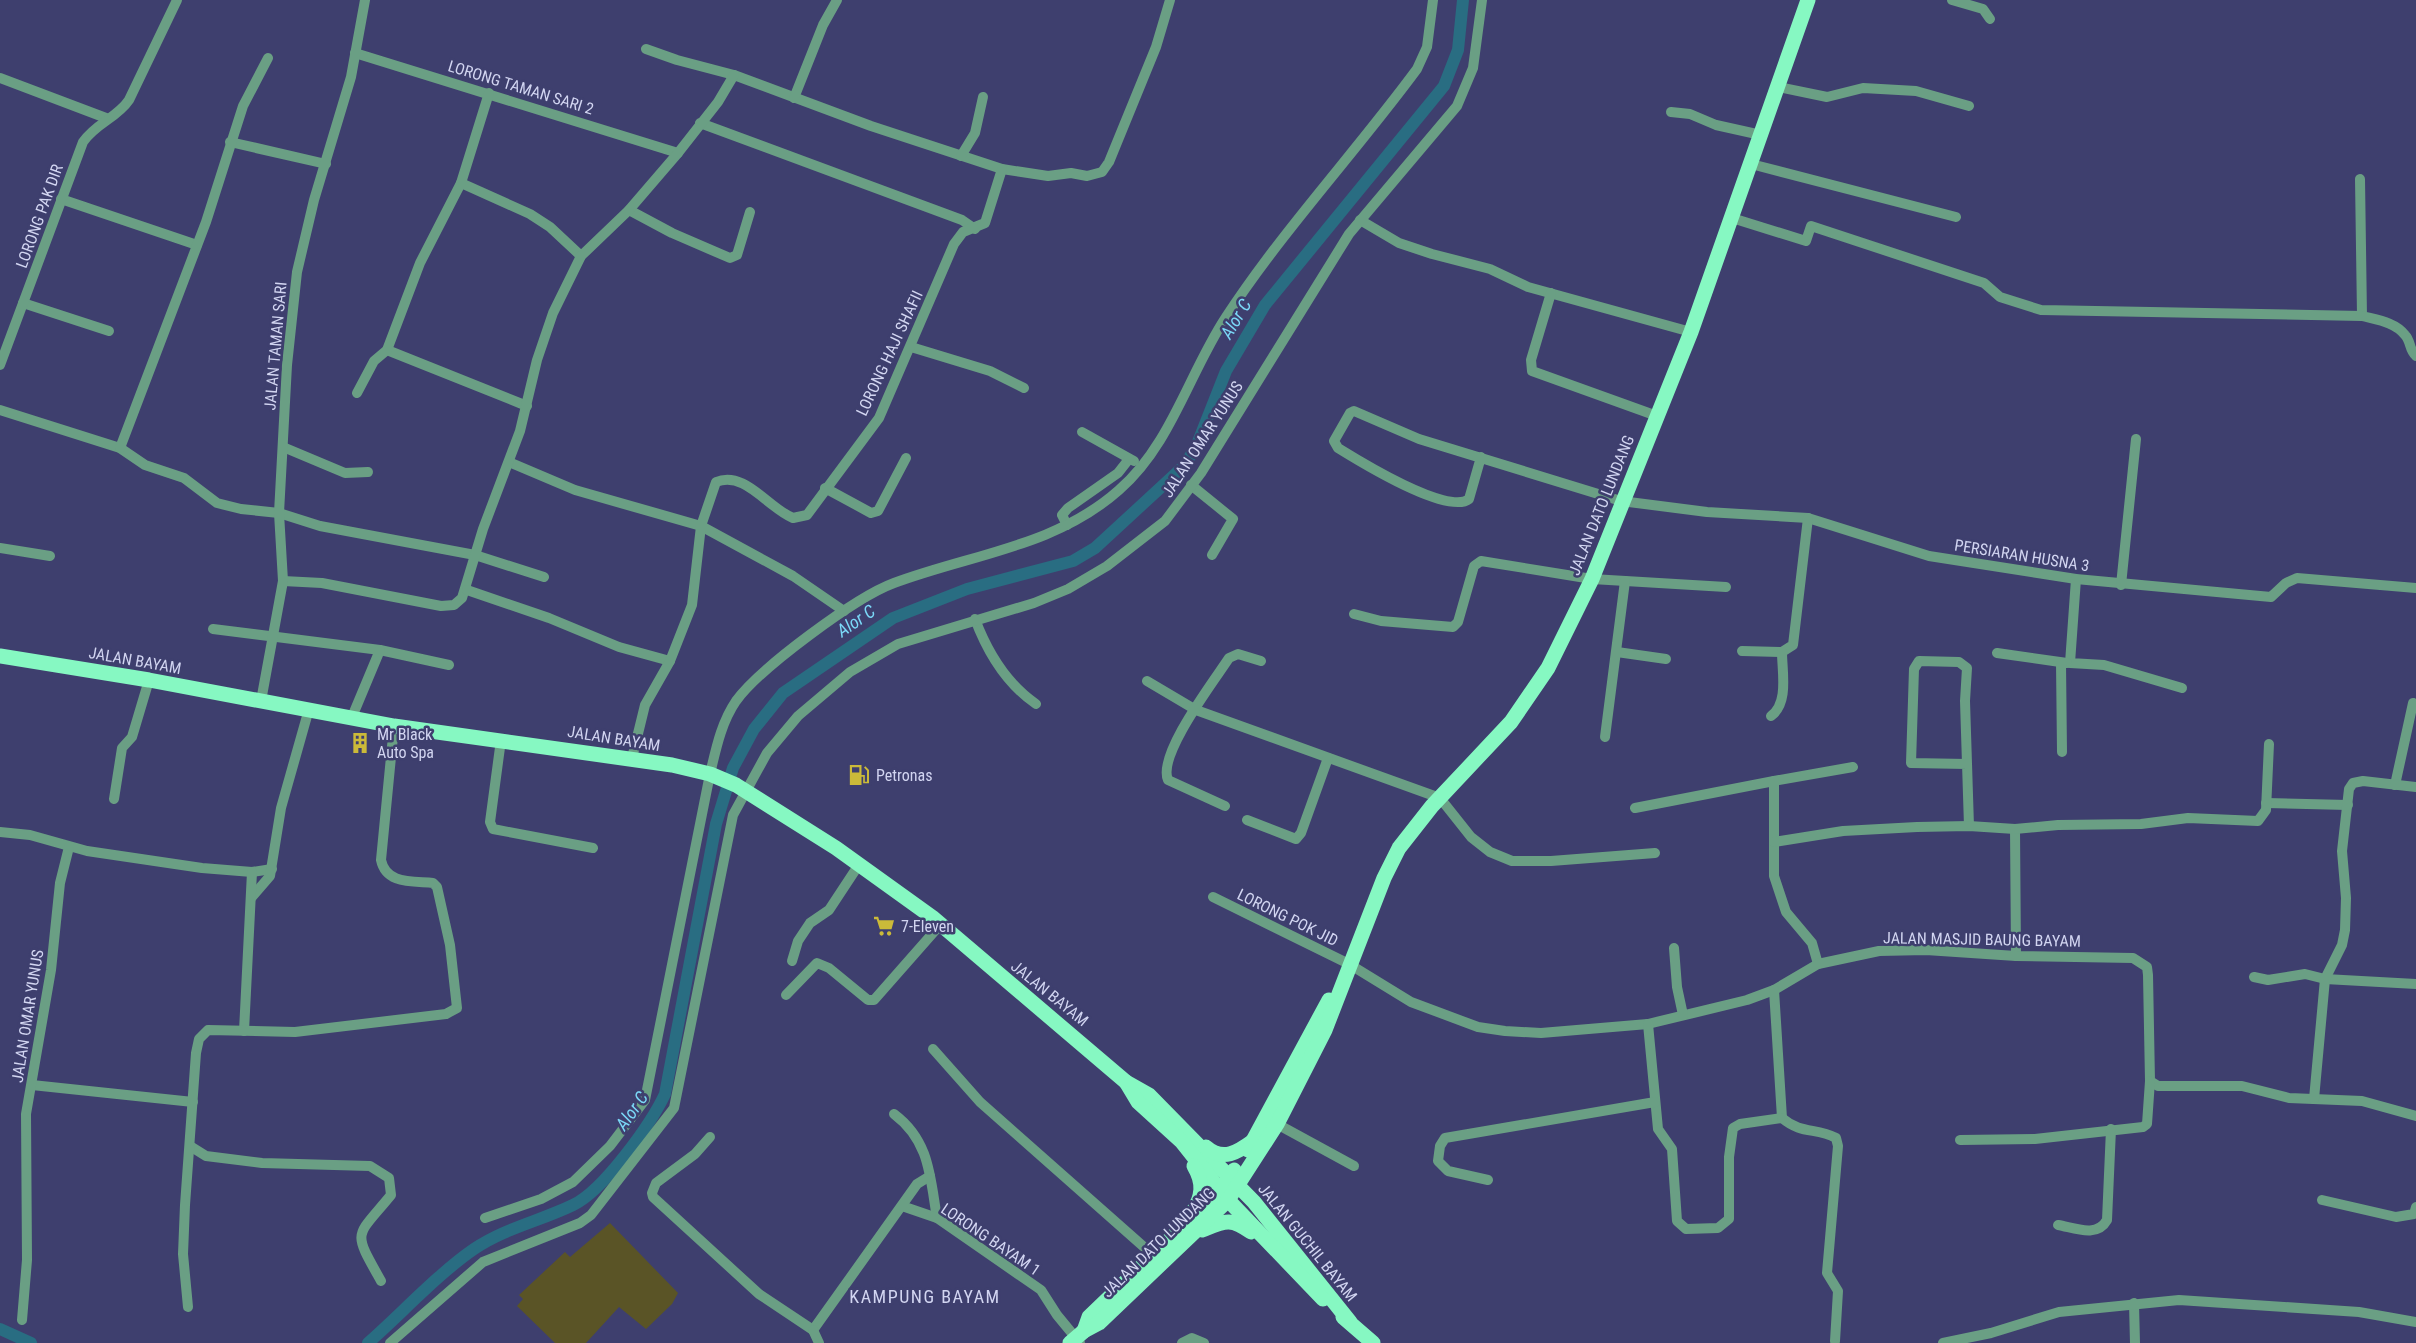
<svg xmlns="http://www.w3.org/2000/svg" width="2416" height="1343" viewBox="0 0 2416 1343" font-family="'Roboto Condensed',sans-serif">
	<rect width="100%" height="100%" fill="#3e3f6e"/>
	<path fill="#5a5426" d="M 610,1223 L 678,1293 L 672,1304 L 646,1329 L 619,1307 L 586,1343 L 555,1343 L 517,1306 L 523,1299 L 519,1295 L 565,1252 L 570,1257 Z"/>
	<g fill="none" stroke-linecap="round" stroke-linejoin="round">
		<g stroke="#296d82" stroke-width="12">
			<path d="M 0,1329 L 31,1343"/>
			<path d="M 368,1343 C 401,1314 439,1273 474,1249 C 505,1228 540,1221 573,1205 C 603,1191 651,1124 665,1094 L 716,824 L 733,768 L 754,729 L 783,693 L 893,618 L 967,589 L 1073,561 L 1095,548 L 1184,466 L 1196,447 L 1226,371 L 1265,305 L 1444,86 L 1458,50 L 1463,0"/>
		</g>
		<g stroke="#6a9f84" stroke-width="10">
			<path d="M 1952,0 L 1983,9 L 1990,19"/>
			<path d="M 646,49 L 677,60 L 734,75 L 871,126 L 1002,169 L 1048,176 L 1071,173 L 1087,176 L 1102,172 L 1109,162 L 1156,47 L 1170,0"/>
			<path d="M 355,53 L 678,153"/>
			<path d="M 0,78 L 106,118"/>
			<path d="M 1778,87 L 1827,97 L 1863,88 L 1916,91 L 1969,106"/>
			<path d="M 794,98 L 823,25 L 837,0"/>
			<path d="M 1671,112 L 1690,114 L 1716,125 L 1761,135"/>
			<path d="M 700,123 L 962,220 L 975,229"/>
			<path d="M 230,142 L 326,164"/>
			<path d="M 961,156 L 975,133 L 983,97"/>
			<path d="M 1751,164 L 1956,217"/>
			<path d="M 2360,179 L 2362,316"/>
			<path d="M 461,183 L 530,214 L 550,227 L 581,256"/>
			<path d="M 61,199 L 197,245"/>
			<path d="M 629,210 L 672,233 L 730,258 L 737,255 L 750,212"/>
			<path d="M 1732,218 L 1806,241 L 1811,226 L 1984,283 L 2000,297 L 2041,310 L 2362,316 C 2377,320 2395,322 2405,335 C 2411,341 2409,350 2416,356"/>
			<path d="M 1360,220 L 1399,243 L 1432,254 L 1490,269 L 1528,287 L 1691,332"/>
			<path d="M 1551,293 L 1531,360 L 1532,371 L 1657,416"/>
			<path d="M 23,303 L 109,331"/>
			<path d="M 911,347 L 990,371 L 1024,388"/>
			<path d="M 387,350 L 527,406"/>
			<path d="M 0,365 L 83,142 C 96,123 117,118 129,100 L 177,0"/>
			<path d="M 357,393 L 374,361 L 387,350 L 420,263 L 461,183 L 489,93"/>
			<path d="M 0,410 L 120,448 L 145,465 L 184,478 L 217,503 L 241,509 L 279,513 L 320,526 L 475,555 L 544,577"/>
			<path d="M 1082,432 L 1134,461"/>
			<path d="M 283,447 L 345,473 L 368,472"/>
			<path d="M 120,448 L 206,222 L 243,106 L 268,58"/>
			<path d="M 1481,457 L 1469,499 C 1448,516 1359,461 1338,448 L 1334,441 L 1350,413 L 1354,411 L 1419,439 L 1621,501 L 1707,512 L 1808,518 L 1929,556 L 2076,579 L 2271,597 L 2286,583 L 2297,578 L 2416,588"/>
			<path d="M 509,462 L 575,490 L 701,526 L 793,576 L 844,611"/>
			<path d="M 1191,485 L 1233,519 L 1212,555"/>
			<path d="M 825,488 L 871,513 L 878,511 L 906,458"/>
			<path d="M 1067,525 L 1062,515 L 1068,508 L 1118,473 L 1129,459"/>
			<path d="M 0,548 L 50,556"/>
			<path d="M 2076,579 L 2070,663 L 2104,665 L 2182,688"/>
			<path d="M 283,581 L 322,583 L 441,606 L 454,605 L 462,598 L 483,529 L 520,431 L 537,360 L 553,313 L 581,256 L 629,210 L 678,153 L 718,102 L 734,75"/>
			<path d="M 2121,585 L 2136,439"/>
			<path d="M 467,590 L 549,618 L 619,647 L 670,661"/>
			<path d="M 1354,614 L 1381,621 L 1453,627 L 1458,622 L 1474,566 L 1481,561 L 1592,579 L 1726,587"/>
			<path d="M 975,619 C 987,651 1007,684 1036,704"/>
			<path d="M 213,629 L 380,650 L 449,665"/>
			<path d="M 1742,651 L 1782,652 L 1793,645 L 1808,518"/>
			<path d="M 1617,652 L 1666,659"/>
			<path d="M 1997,653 L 2067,663"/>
			<path d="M 2061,663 L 2062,752"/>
			<path d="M 1147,681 L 1196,710 L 1440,798 L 1471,837 L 1490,852 L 1512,861 L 1551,861 L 1655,853"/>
			<path d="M 261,701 L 283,581 L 279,513 L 287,365 L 297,272 L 314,200 L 351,77 L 365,0"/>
			<path d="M 1771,716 C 1789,703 1782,672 1782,652"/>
			<path d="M 352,717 L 380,650"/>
			<path d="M 1605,737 L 1625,581"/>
			<path d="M 501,740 L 490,822 L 493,829 L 593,848"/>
			<path d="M 632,758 L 645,705 L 670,661 L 692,605 L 701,526 L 716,482 C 745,470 768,508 793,518 L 807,515 L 879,418 L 954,244 L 963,232 L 985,223 L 1002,169"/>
			<path d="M 1967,764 L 1911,763 L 1914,669 L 1919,661 L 1959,662 L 1967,668 L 1965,701 L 1969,826"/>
			<path d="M 1774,781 L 1853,767"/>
			<path d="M 2395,785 L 2413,703"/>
			<path d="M 114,799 L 122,748 L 132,737 L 149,680"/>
			<path d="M 2266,803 L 2348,805"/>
			<path d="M 1225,806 L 1168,780 C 1157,755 1214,681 1229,658 L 1238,654 L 1261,661"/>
			<path d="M 1635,808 L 1774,781 L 1774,876 L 1786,912 L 1812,943 L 1818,964"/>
			<path d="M 1247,820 L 1296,839 L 1301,833 L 1328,758"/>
			<path d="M 2015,829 L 2016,956"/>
			<path d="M 0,832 L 30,835 L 87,851 L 202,868 L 252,872 L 272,869"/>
			<path d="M 1774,842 L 1843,831 L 1917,827 L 1969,826 L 2015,829 L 2058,825 L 2141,824 L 2188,818 L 2258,821 L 2266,810 L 2269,744"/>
			<path d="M 1213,897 L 1349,964 L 1411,1002 L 1478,1027 L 1505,1031 L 1541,1033 L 1648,1024 L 1747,1000 L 1774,990 L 1818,964 L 1879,951 L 1926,950 L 2016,956 L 2133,958 L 2147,967 L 2148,975 L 2150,1081 L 2158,1086 L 2242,1086 L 2289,1098 L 2362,1101 L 2416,1116"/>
			<path d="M 251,898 L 270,876 L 281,808 L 309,709"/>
			<path d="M 1674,948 L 1677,987 L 1683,1015"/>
			<path d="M 792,961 L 798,941 L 810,923 L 829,910 L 858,866"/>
			<path d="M 2254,977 L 2268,980 L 2305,974 L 2325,979 L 2416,984"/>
			<path d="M 786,995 L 817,963 L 829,968 L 868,1000 L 874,1000 L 940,925"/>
			<path d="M 1648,1024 L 1658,1129 L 1672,1149 L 1677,1221 L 1686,1229 L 1718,1228 L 1729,1219 L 1729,1157 L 1733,1128 L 1740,1124 L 1782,1118 L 1774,990"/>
			<path d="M 244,1031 L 252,872"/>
			<path d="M 933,1049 L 980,1102 L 1153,1255"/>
			<path d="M 32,1085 L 193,1102"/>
			<path d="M 2314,1099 L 2325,979 L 2342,945 L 2345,930 L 2346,898 L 2342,851 L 2349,789 L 2353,783 L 2363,781 L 2416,787"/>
			<path d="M 894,1114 C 930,1141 930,1177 937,1218"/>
			<path d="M 1782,1118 C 1802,1135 1816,1127 1836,1138 L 1838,1146 L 1827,1273 L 1838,1291 L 1835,1341"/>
			<path d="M 1277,1124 L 1354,1166"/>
			<path d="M 710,1137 L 695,1154 L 656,1183 L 652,1193 L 653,1197 L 759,1294 L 813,1330"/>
			<path d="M 1960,1140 L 2035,1139 L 2143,1127 L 2147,1124 L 2150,1081"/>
			<path d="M 190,1146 L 206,1156 L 262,1163 L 370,1166 L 389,1178 L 391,1195 C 355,1239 352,1229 381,1281"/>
			<path d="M 1488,1180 L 1448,1171 L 1438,1161 L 1440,1146 L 1445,1138 L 1655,1102"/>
			<path d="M 2322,1200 L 2396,1217 L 2414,1214 L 2416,1207"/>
			<path d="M 902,1206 L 937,1218 L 1041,1290 L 1057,1315 L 1080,1343"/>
			<path d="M 485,1218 L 541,1199 L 573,1182 L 610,1146 L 645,1100 L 710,774 C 716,749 721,723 736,701 C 760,668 856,597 894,583 C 971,554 1055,547 1119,490 C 1171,445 1189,373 1226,317 C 1283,230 1355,153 1417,69 L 1427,47 L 1433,0"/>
			<path d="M 2058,1225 C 2075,1228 2097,1238 2107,1220 L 2111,1129"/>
			<path d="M 2134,1303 L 2135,1343"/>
			<path d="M 188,1307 L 183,1254 L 185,1205 L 196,1053 L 199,1039 L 208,1030 L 295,1032 L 446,1014 L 457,1008 L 450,945 L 437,887 L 433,883 C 411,881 386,884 381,860 L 394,726"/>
			<path d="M 22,1320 L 27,1260 L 26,1114 L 51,970 L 60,883 L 69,847"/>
			<path d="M 813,1330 L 917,1184 L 930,1176"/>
			<path d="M 813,1330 L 819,1343"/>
			<path d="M 390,1343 L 483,1262 L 580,1223 L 591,1215 L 674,1108 L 733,815 L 767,753 L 798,716 L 850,672 L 898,644 L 1034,603 L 1068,589 L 1107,566 L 1165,521 L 1201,473 L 1349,234 L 1457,106 L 1473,68 L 1482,0"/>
			<path d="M 1182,1343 L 1192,1338 L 1204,1343"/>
			<path d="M 1943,1343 L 1991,1333 L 2059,1312 L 2179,1300 L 2359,1312 L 2416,1322"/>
		</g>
		<g stroke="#86f8c2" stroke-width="15">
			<path d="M 0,656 L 149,680 L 394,726 L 672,765 L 710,774 L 736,785 L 836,848 L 932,917 L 1126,1082 L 1149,1095 L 1254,1202 L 1350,1322"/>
			<path d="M 1126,1082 L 1138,1102 L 1182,1142 L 1228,1200 L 1323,1299"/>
			<path d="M 1206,1147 C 1223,1162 1238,1152 1253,1141"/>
			<path d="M 1248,1150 L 1329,1000"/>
			<path d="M 1192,1213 C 1203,1196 1204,1183 1194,1166"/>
			<path d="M 1202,1230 C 1225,1221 1230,1217 1251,1232"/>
			<path d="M 1343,1317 L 1373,1343"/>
			<path d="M 1084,1331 L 1089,1317 L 1221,1190 L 1234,1170"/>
			<path d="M 1070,1343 L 1084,1331 L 1099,1323 L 1228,1200 L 1277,1124 L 1325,1030 L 1384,878 L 1399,848 L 1432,806 L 1511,722 L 1548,668 L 1592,579 L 1691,332 L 1808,0"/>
		</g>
	</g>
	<defs>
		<symbol id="building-bare" viewBox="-9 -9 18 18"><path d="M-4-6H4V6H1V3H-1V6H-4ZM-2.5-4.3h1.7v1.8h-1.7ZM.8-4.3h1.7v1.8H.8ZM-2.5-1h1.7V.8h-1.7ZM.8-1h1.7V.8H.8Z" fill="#cbba39" stroke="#3e3f6e" stroke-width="2.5" paint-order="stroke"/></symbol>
		<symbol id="fuel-bare" viewBox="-9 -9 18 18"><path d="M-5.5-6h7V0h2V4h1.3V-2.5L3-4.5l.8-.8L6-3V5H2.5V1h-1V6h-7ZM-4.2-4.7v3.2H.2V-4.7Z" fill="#cbba39" stroke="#3e3f6e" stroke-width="2.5" paint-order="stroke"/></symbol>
		<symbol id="supermarket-bare" viewBox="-9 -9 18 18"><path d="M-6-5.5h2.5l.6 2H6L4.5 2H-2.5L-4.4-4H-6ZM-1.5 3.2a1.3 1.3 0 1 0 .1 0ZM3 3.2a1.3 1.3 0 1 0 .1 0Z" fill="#cbba39" stroke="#3e3f6e" stroke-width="2.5" paint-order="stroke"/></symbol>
	</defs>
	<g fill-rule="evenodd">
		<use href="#building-bare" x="345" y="728" width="30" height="30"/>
		<use href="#fuel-bare" x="844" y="760" width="30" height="30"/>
		<use href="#supermarket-bare" x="869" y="911" width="30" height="30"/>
	</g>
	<g text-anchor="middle" stroke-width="5" stroke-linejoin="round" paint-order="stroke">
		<g font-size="16" fill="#d2d5f1" stroke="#3e3f6e">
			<text transform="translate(521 87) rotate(17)" y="6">LORONG TAMAN SARI 2</text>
			<text transform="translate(39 216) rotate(-70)" y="6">LORONG PAK DIR</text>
			<text transform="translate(275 346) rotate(-85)" y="6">JALAN TAMAN SARI</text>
			<text transform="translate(889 353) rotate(-65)" y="6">LORONG HAJI SHAFII</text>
			<text transform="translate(1202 439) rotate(-57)" y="6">JALAN OMAR YUNUS</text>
			<text transform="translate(1601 505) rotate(-68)" y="6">JALAN DATO LUNDANG</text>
			<text transform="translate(2022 555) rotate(9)" y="6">PERSIARAN HUSNA 3</text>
			<text transform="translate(135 660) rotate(10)" y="6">JALAN BAYAM</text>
			<text transform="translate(614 738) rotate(9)" y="6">JALAN BAYAM</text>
			<text transform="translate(1288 917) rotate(26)" y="6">LORONG POK JID</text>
			<text transform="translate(1982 939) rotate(1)" y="6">JALAN MASJID BAUNG BAYAM</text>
			<text transform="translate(1050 993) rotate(39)" y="6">JALAN BAYAM</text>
			<text transform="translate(27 1016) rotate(-81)" y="6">JALAN OMAR YUNUS</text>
			<text transform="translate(991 1239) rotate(34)" y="6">LORONG BAYAM 1</text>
			<text transform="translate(1158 1242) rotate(-44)" y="6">JALAN DATO LUNDANG</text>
			<text transform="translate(1308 1242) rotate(51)" y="6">JALAN GUCHIL BAYAM</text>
		</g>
		<g font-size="16" fill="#d2d5f1" stroke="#3e3f6e" text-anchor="start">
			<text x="377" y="740">Mr Black<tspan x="377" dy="18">Auto Spa</tspan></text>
			<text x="876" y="781">Petronas</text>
			<text x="901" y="932">7-Eleven</text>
		</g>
		<g font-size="18" font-style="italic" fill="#7bd8f7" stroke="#3e3f6e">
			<text transform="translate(1236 319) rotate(-59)" y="6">Alor C</text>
			<text transform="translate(856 621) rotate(-34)" y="6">Alor C</text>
			<text transform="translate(632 1111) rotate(-55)" y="6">Alor C</text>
		</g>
		<g font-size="18" letter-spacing="1.5" fill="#d2d5f1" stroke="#3e3f6e">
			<text x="925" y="1303">KAMPUNG BAYAM</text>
		</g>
	</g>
</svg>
